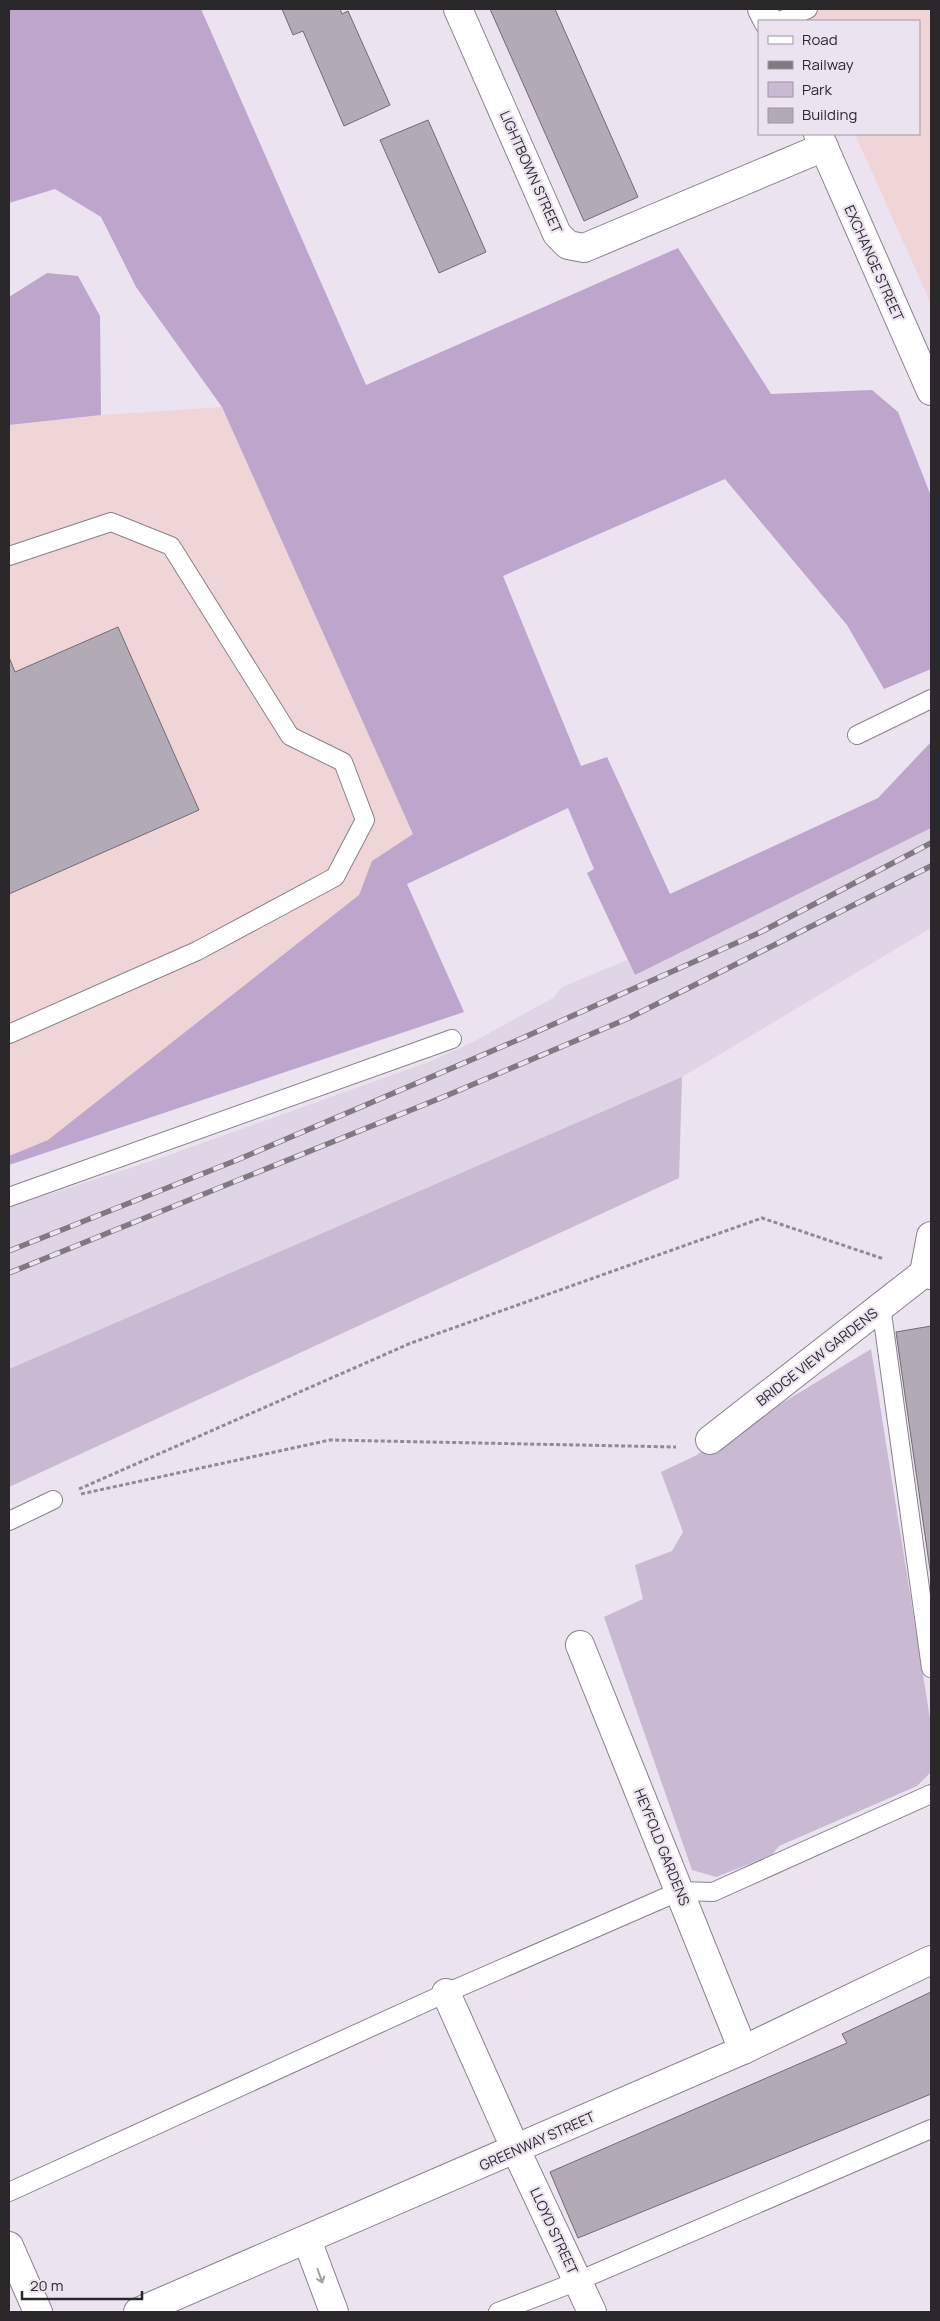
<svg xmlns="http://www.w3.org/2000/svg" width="940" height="2321" viewBox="0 0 940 2321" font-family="Manrope,sans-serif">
	<rect width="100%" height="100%" fill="#ebe3ef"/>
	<path fill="#e0d5e7" d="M 931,828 L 931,928 L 682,1077 L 9,1369 L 9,1207 L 158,1159 L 431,1061 L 473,1042 L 553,998 L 562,987 L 627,960 L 635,975 Z"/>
	<g fill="#f0d5d7">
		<path d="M 799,9 L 931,9 L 931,304 L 855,134 L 919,134 L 919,21 L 805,21 Z"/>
		<path d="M 222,407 L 413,834 L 372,861 L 359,895 L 48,1140 L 9,1156 L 9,425 L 101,415 Z"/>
	</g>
	<g fill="#c9b9d3">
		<path d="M 682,1077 L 679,1178 L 9,1487 L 9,1369 Z"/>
		<path d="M 871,1349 L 931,1725 L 931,1772 L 917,1786 L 779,1846 L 772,1855 L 716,1877 L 692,1870 L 604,1617 L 643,1599 L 635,1565 L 672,1551 L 683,1532 L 661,1472 L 695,1456 Z"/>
	</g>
	<g fill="#bda5cb">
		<path d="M 9,9 L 201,9 L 366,385 L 678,248 L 771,394 L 872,390 L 898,412 L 931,496 L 931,669 L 884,689 L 847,625 L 725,479 L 503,576 L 581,766 L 607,757 L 670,894 L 878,798 L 931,742 L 931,828 L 635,975 L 587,873 L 594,869 L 568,808 L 407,884 L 464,1012 L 9,1165 L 9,1156 L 48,1140 L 359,895 L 372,861 L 413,834 L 222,407 L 136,287 L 101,217 L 55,189 L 9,203 Z"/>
		<path d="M 47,273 L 78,276 L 100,316 L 101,415 L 9,425 L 9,297 Z"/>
	</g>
	<g fill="#b2aab5" stroke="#726b74">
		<path d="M 282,9 L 340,9 L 342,14 L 348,11 L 390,105 L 344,126 L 303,31 L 293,35 Z"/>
		<path d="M 490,9 L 555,9 L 638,197 L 584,221 Z"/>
		<path d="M 428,120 L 486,252 L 439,273 L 380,140 Z"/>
		<path d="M 118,627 L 199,810 L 9,894 L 9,657 L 15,672 Z"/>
		<path d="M 931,1326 L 931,1577 L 896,1332 Z"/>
		<path d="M 931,1992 L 931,2094 L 578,2238 L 550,2172 L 847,2043 L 842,2034 Z"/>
	</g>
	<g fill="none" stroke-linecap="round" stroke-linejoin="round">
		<defs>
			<g id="lane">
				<path d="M 780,21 L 808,9"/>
				<path d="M 9,556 L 111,522 L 171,546 L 290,736 L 343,762 L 365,820 L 335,877 L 197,951 L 9,1034"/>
				<path d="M 857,735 L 931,699"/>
				<path d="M 9,1197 L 452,1039"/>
				<path d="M 881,1306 L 931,1668"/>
				<path d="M 9,1521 L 53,1500"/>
				<path d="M 9,2192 L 446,1993 L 680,1891 L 713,1892 L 931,1794"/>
				<path d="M 498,2312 L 578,2281 L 931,2129"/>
			</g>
			<g id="street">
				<path d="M 458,9 L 557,234 L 568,245 L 584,248 L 824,147"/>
				<path d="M 762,9 L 768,21"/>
				<path d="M 818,134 L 931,391"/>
				<path d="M 924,1273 L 931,1236"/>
				<path d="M 710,1440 L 924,1273 L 931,1275"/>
				<path d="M 580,1645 L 743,2050"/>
				<path d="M 446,1993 L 516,2150 L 592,2312"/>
				<path d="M 307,2240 L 334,2312"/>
				<path d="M 9,2246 L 38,2312"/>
				<path d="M 138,2312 L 743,2050 L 931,1960"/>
			</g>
		</defs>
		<use href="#lane" stroke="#87818b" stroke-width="20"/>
		<use href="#street" stroke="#87818b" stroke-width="30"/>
		<g stroke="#908a93" stroke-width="3" stroke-dasharray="4 2.5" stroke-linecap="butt">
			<path d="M 79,1489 L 411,1343 L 762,1218 L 884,1259"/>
			<path d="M 81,1494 L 330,1440 L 676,1447"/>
		</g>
		<use href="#lane" stroke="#fff" stroke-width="18"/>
		<use href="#street" stroke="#fff" stroke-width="28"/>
		<defs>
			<g id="rail">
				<path d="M 9,1251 L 237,1160 L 527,1036 L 761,932 L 931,843"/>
				<path d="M 9,1273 L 448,1095 L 629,1018 L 931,866"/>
			</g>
		</defs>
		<use href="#rail" stroke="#7f7981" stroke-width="5.5"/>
		<use href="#rail" stroke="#ebe3ef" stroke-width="4" stroke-dasharray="11" stroke-linecap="butt"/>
	</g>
	<defs><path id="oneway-shaft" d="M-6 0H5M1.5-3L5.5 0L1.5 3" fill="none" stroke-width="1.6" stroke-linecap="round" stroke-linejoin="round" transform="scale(1.25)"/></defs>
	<use stroke="#a09ea0" href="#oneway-shaft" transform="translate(320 2276) rotate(70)"/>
	<g text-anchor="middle" stroke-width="4.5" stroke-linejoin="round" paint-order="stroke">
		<g font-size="14" fill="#2b282c" stroke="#ebe3ef">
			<text transform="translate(531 172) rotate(66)" y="5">LIGHTBOWN STREET</text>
			<text transform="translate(874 263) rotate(66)" y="5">EXCHANGE STREET</text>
			<text transform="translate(817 1357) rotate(-38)" y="5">BRIDGE VIEW GARDENS</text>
			<text transform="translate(662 1847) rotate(68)" y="5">HEYFOLD GARDENS</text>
			<text transform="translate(537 2141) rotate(-24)" y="5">GREENWAY STREET</text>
			<text transform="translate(554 2231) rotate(65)" y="5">LLOYD STREET</text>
		</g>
	</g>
	<rect width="940" height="2321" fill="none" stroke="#2b282c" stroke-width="20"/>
	<rect x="758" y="20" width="162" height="115" fill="#ebe3ef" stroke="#9e98a1"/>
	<rect x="768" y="36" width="25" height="8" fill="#ffffff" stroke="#9e98a1"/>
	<text x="802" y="45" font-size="15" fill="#2b282c">Road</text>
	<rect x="768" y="61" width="25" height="8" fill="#7f7981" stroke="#9e98a1"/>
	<text x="802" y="70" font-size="15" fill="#2b282c">Railway</text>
	<rect x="768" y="82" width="25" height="15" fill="#c9b9d3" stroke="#9e98a1"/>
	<text x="802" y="95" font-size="15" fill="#2b282c">Park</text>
	<rect x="768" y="108" width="25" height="15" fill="#b2aab5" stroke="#9e98a1"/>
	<text x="802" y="120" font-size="15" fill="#2b282c">Building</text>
	<path d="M22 2291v8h120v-8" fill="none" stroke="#2b282c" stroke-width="2.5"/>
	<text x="30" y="2291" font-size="15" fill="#2b282c" stroke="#ebe3ef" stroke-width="4" paint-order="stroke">20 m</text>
</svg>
